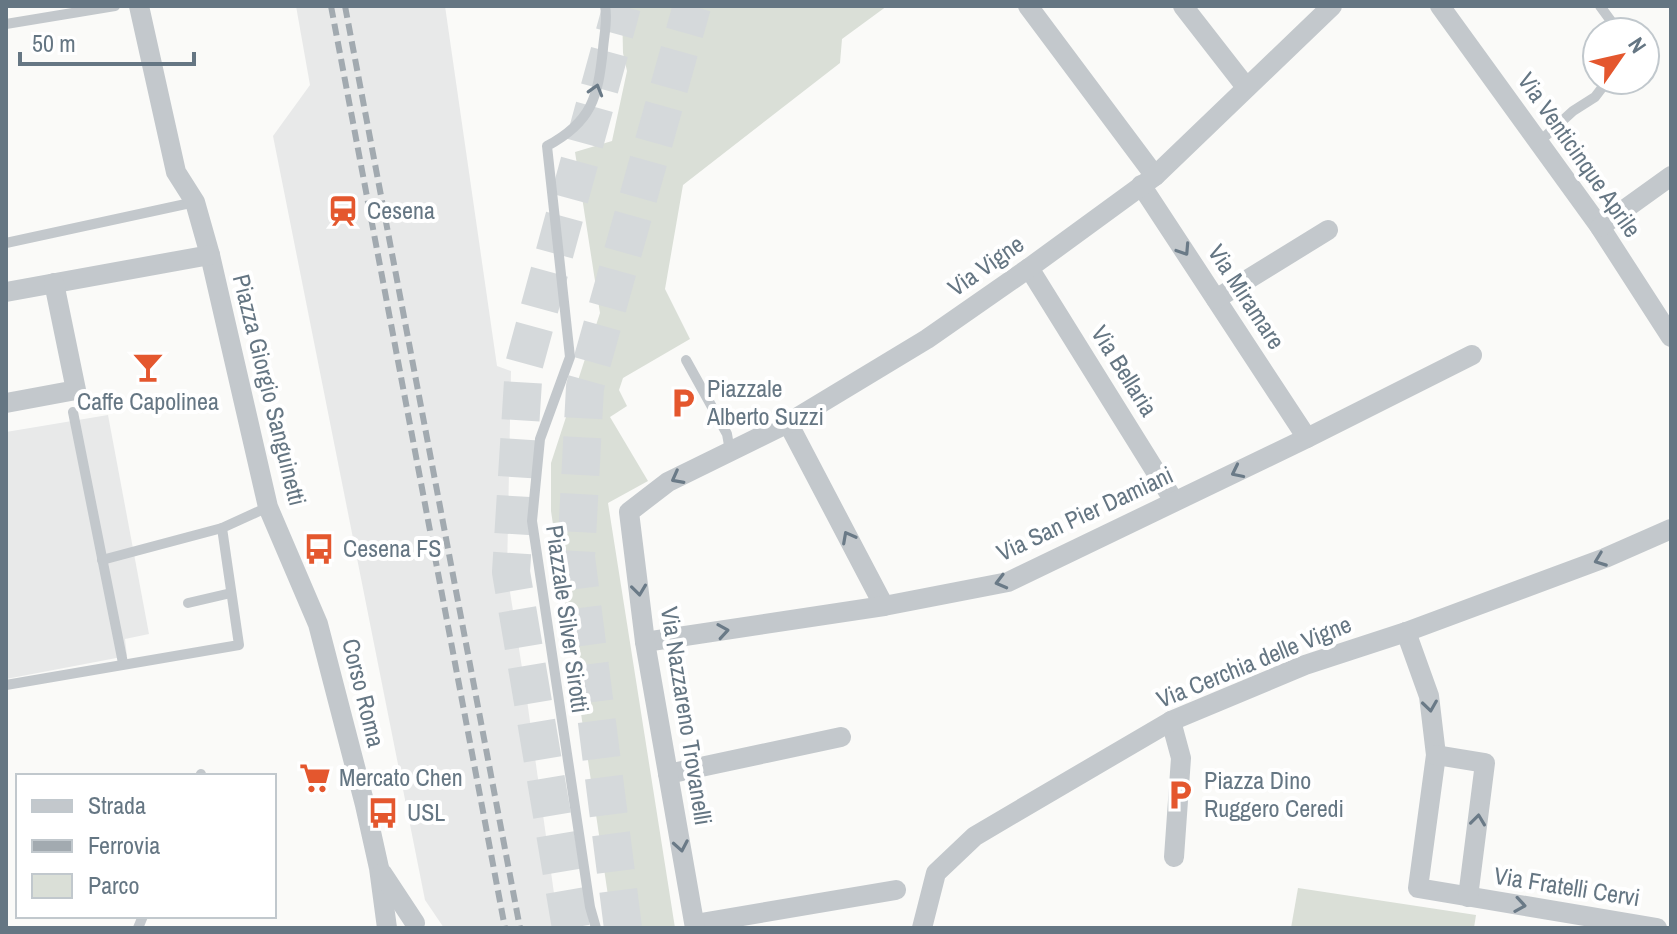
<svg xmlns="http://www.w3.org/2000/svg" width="1677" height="934" viewBox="0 0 1677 934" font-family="'Archivo Narrow',sans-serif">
	<rect width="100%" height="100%" fill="#fafaf8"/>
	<g fill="#e8e9e9">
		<path d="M 296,6 L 445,6 L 497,366 L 511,371 L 507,573 L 526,693 L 558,922 L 557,928 L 444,928 L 425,900 L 273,136 L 310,85 Z"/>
		<path d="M 108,415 L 149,634 L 125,639 L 127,656 L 6,679 L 6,432 Z"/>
	</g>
	<g fill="#dadfd7">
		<path d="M 622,6 L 887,6 L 842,39 L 840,63 L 683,185 L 665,289 L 690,339 L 623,378 L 619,390 L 627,406 L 610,417 L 648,481 L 608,503 L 675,928 L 615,928 L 610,909 L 551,511 L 551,463 L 600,313 L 575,152 L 612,141 L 627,71 L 623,53 Z"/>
		<path d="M 1298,888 L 1476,915 L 1474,928 L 1291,928 Z"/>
	</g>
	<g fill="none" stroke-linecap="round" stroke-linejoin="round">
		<g stroke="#d5d9db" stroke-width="38" stroke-dasharray="38 19" stroke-linecap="butt">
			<path d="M 571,928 L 511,572 L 524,365 L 622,6"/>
			<path d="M 623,928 L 576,557 L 585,387 L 692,6"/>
		</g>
		<g stroke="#c3c8cc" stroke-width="10">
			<path d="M 1600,6 L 1619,32"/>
			<path d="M 6,24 L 115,6"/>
			<path d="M 1539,142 L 1573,111 L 1595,97 L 1608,80"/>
			<path d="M 6,243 L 195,202"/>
			<path d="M 686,360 L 727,434 L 730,451"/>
			<path d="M 73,412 L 123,663"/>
			<path d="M 102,560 L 222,528"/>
			<path d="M 188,603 L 231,593"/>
			<path d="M 6,685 L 239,645 L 222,528 L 268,507"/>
			<path d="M 200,776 L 201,774"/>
			<path d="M 138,928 L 143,916"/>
			<path d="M 596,928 L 590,907 L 532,521 L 540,439 L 570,357 L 547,146 C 592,122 598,97 603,49 C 604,35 608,20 605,6"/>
		</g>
		<g stroke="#c3c8cc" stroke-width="20">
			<path d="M 139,6 L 176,172 L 195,202 L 210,255 L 268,507 L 318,624 L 365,805 L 379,868 L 387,928"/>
			<path d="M 1028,6 L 1155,176"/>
			<path d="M 1183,6 L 1246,87"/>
			<path d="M 1440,6 L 1600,227 L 1671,337"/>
			<path d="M 1141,185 L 1307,438"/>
			<path d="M 1600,227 L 1671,176"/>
			<path d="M 1029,268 L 1174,501"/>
			<path d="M 6,292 L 210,255"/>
			<path d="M 1216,299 L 1328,230"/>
			<path d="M 6,403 L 76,390 L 54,283"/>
			<path d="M 788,423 L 884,606"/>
			<path d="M 1406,632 L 1429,696 L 1436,755 L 1418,888 L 1657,928"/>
			<path d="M 645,642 L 884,606 L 1008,582 L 1307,438 L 1472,355"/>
			<path d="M 1171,721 L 1181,758 L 1174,857"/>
			<path d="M 1436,755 L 1485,763 L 1468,897"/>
			<path d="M 668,774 L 841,737"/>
			<path d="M 382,873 L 415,923"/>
			<path d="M 695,924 L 896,890"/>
			<path d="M 695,928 L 645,642 L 629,512 L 668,482 L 788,423 L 927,339 L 1029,268 L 1155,176 L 1332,6"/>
			<path d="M 922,928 L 936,873 L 975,836 L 1171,721 L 1305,665 L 1406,632 L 1605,558 L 1671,529"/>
		</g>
		<g stroke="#a2aab0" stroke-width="6" stroke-dasharray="12 6" stroke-linecap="butt">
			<path d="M 331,6 L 505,928"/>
			<path d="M 345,6 L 520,928"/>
		</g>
	</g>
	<defs><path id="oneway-chevron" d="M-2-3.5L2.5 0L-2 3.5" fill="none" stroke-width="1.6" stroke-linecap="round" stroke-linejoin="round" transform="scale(2)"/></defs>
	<g stroke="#6a7a87">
		<use href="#oneway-chevron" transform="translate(596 90) rotate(-74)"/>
		<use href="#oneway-chevron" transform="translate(1184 250) rotate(57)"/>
		<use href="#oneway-chevron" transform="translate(1237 472) rotate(154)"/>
		<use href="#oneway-chevron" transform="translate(677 478) rotate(152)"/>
		<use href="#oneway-chevron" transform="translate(848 537) rotate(-118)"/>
		<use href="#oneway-chevron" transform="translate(1600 560) rotate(159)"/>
		<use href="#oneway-chevron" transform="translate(1001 582) rotate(165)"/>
		<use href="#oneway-chevron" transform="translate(639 590) rotate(83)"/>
		<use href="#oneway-chevron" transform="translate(723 631) rotate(-9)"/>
		<use href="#oneway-chevron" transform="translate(1430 706) rotate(82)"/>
		<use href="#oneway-chevron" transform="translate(1478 820) rotate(-83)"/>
		<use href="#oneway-chevron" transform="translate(681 846) rotate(80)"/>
		<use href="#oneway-chevron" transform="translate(1520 905) rotate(9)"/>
	</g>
	<defs>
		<symbol id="station-bare" viewBox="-9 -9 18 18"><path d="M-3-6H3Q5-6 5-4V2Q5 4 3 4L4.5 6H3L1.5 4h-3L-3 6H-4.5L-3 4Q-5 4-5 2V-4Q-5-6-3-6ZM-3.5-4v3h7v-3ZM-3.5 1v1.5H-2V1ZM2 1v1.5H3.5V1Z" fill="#e4572e" stroke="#fff" stroke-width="2.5" paint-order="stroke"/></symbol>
		<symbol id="bar-bare" viewBox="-9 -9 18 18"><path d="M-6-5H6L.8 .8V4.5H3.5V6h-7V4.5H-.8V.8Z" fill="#e4572e" stroke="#fff" stroke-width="2.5" paint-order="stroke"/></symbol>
		<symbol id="parking-bare" viewBox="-9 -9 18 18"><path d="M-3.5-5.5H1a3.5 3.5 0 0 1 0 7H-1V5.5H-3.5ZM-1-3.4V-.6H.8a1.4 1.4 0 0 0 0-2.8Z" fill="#e4572e" stroke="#fff" stroke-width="2.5" paint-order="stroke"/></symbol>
		<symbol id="bus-bare" viewBox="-9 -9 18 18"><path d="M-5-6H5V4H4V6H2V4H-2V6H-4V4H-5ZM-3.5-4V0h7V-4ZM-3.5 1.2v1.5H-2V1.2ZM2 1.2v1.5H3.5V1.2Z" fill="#e4572e" stroke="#fff" stroke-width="2.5" paint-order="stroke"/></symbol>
		<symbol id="supermarket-bare" viewBox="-9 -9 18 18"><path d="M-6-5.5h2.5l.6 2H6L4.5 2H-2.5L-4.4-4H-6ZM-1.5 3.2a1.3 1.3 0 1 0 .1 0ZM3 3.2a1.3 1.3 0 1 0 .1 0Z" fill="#e4572e" stroke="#fff" stroke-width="2.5" paint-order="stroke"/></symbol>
	</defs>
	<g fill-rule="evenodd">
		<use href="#station-bare" x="321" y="189" width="44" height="44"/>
		<use href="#bar-bare" x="126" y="345" width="44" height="44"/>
		<use href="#parking-bare" x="661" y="381" width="44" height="44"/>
		<use href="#bus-bare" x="297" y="527" width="44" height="44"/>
		<use href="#supermarket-bare" x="293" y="756" width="44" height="44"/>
		<use href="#parking-bare" x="1158" y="773" width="44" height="44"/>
		<use href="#bus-bare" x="361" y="791" width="44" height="44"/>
	</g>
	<g text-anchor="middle" stroke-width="8" stroke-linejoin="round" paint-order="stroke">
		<g font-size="24" fill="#657683" stroke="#fff">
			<text transform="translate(1579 155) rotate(55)" y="8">Via Venticinque Aprile</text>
			<text transform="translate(986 266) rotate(-35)" y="8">Via Vigne</text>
			<text transform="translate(1246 297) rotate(57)" y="8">Via Miramare</text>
			<text transform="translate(1124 371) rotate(58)" y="8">Via Bellaria</text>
			<text transform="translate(269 390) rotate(76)" y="8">Piazza Giorgio Sanguinetti</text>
			<text transform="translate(1085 514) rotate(-25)" y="8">Via San Pier Damiani</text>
			<text transform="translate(567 619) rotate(82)" y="8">Piazzale Silver Sirotti</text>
			<text transform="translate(1254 662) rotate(-22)" y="8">Via Cerchia delle Vigne</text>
			<text transform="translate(363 693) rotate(76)" y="8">Corso Roma</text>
			<text transform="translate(686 716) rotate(81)" y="8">Via Nazzareno Trovanelli</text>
			<text transform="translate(1567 887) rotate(9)" y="8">Via Fratelli Cervi</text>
		</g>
		<g font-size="24" fill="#657683" stroke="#fff" text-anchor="start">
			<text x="367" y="219">Cesena</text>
			<text x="707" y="397">Piazzale<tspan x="707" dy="28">Alberto Suzzi</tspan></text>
			<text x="148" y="410" text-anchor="middle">Caffe Capolinea</text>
			<text x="343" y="557">Cesena FS</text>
			<text x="339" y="786">Mercato Chen</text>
			<text x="1204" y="789">Piazza Dino<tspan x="1204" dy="28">Ruggero Ceredi</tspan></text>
			<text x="407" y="821">USL</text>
		</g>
	</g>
	<rect width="1677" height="934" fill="none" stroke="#657683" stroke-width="16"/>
	<rect x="16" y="774" width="260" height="144" fill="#ffffff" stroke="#c1c8cd" stroke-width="2"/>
	<rect x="32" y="800" width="40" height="12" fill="#c3c8cc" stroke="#c1c8cd" stroke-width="2"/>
	<text x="88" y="814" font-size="24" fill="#657683">Strada</text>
	<rect x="32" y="840" width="40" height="12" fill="#a2aab0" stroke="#c1c8cd" stroke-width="2"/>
	<text x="88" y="854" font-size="24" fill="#657683">Ferrovia</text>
	<rect x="32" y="874" width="40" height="24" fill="#dadfd7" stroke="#c1c8cd" stroke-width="2"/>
	<text x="88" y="894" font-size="24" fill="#657683">Parco</text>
	<g transform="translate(1621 56) rotate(56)"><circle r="38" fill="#ffffff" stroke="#c1c8cd" stroke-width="2"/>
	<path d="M0-6L14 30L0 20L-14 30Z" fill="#e4572e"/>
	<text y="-12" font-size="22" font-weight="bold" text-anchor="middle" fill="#657683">N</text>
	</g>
	<path d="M20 52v12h174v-12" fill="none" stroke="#657683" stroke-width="4"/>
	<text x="32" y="52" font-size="24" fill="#657683" stroke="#ffffff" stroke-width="6" paint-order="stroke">50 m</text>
</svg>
